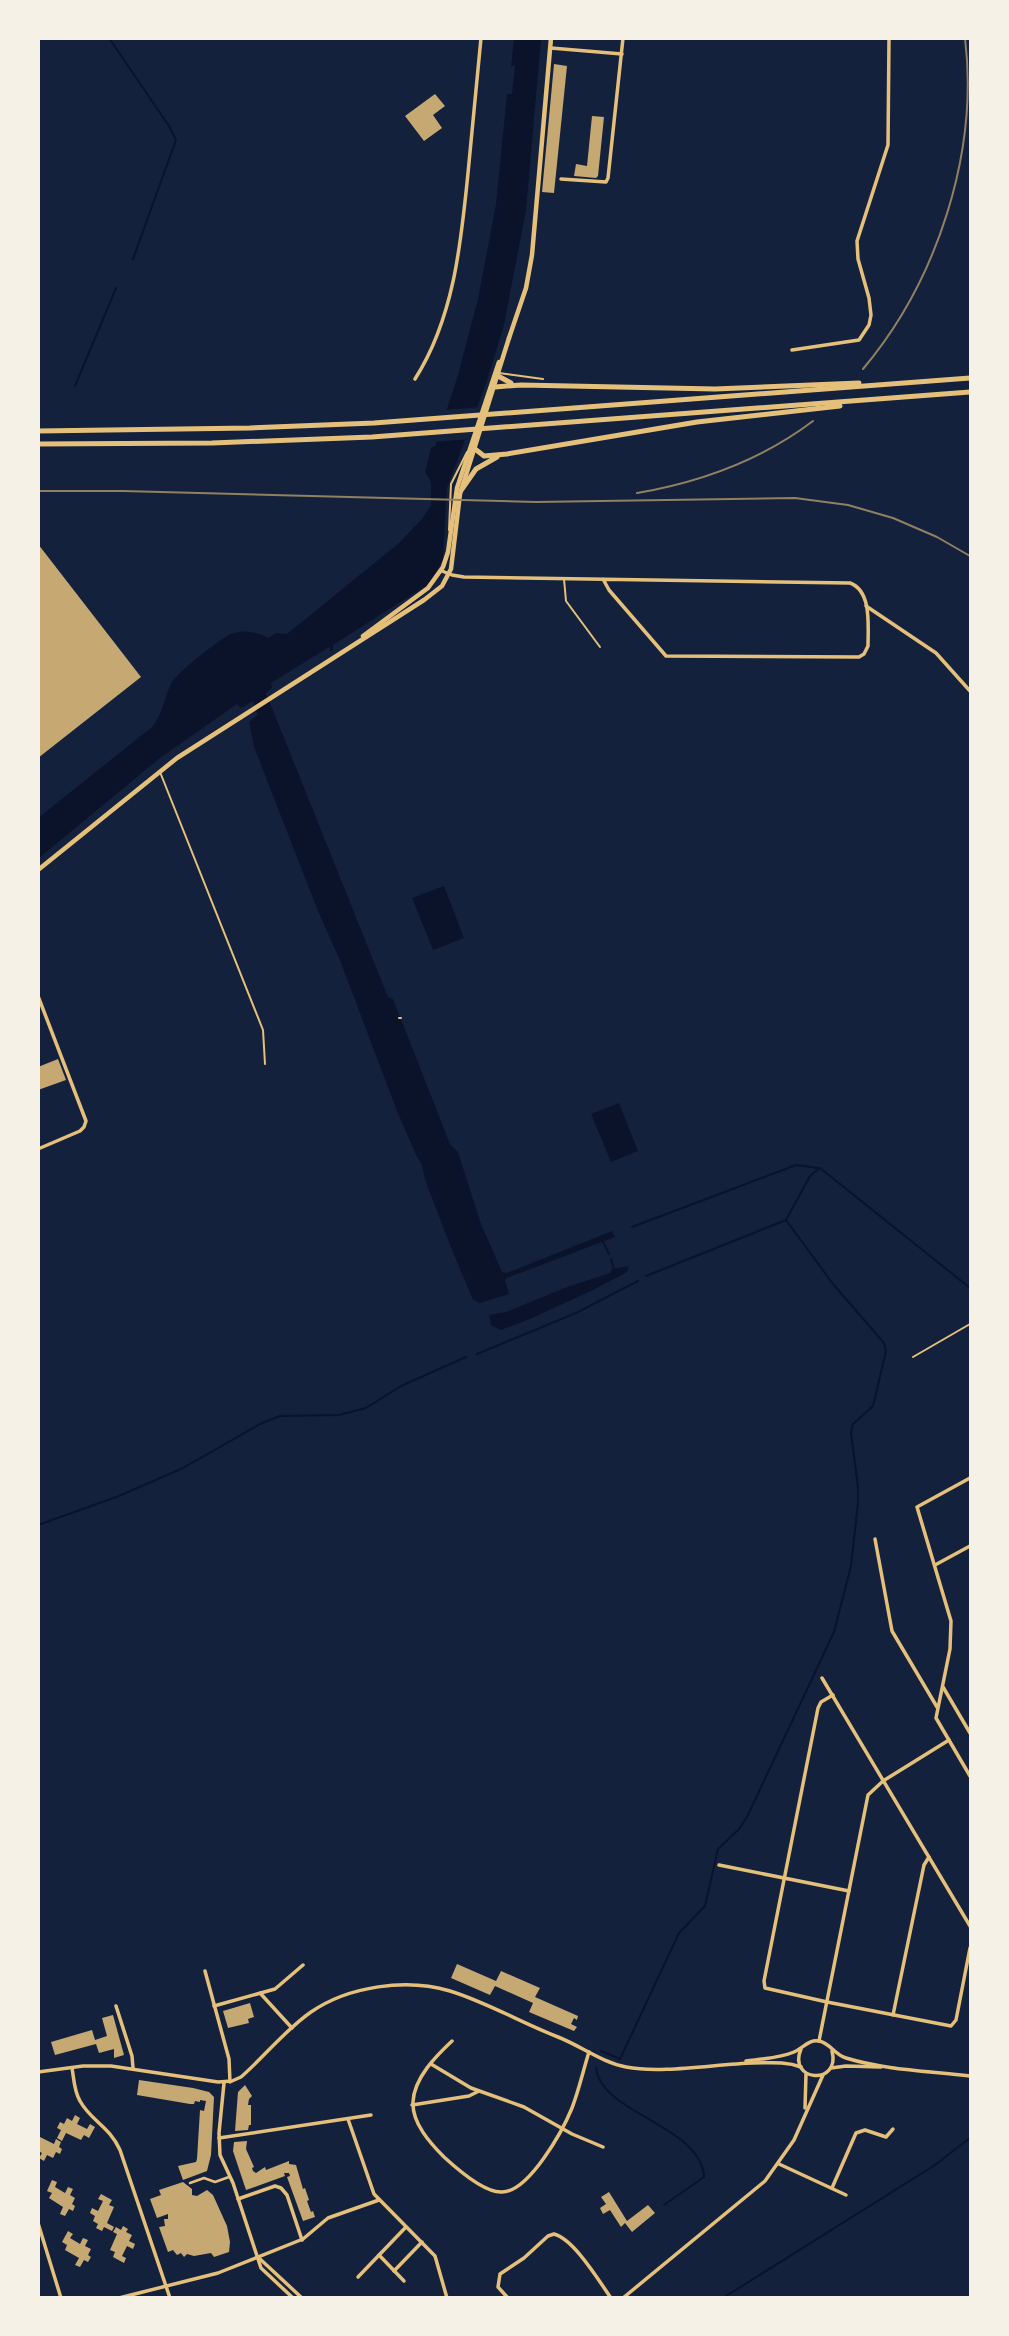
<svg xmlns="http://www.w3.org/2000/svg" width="1009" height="2336" viewBox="0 0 1009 2336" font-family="Manrope,sans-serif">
	<rect width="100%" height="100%" fill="#14213d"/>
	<g fill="#0b132b">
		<path d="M 514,39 L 541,39 L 526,210 L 504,325 L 486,384 L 447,488 L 443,559 L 432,580 L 424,587 L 333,645 L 333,650 L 330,651 L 330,647 L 326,649 L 271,683 L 272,688 L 266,693 L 388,997 L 393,999 L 450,1144 L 458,1152 L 481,1224 L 502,1272 L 507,1273 L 612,1231 L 615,1237 L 507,1278 L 505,1280 L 509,1294 L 480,1303 L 473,1300 L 452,1250 L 425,1180 L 422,1165 L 417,1157 L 397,1111 L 341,963 L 318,911 L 254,747 L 249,722 L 258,715 L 253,701 L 241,708 L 237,704 L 160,758 L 39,858 L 38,818 L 152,727 C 163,714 164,697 172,682 C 178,672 221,638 231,634 C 244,629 257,632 268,638 L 276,633 L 287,634 L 399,543 L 422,519 L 431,505 L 431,482 L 425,472 L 431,448 L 435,446 L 458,375 L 478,299 L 496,204 L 507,94 L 512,94 L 515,65 L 511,67 Z"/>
		<path d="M 444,886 L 464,938 L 433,950 L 412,898 Z"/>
		<path d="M 619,1103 L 638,1151 L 611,1162 L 591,1114 Z"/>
		<path d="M 629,1266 L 627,1272 L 593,1290 L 530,1319 L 501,1330 L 491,1325 L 489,1315 L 506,1312 L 567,1287 L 610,1273 L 612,1269 Z"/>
	</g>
	<path fill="#14213d" d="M 481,407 L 469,439 L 433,442 L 443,410 Z"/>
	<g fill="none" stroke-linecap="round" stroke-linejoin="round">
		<g stroke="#0b132b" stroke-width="2">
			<path d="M 109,38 L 169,126 L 176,140 L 133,259"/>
			<path d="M 75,386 L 116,288"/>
			<path d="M 632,1227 L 796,1165 L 818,1168"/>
			<path d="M 602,1240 L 609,1254"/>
			<path d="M 611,1259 L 614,1270"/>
			<path d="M 646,1276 L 786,1220 L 810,1176 L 820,1168 L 970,1288"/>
			<path d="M 477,1354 L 576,1313 L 638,1281"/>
			<path d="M 38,1525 L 119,1496 L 183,1468 L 260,1424 L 280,1416 L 339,1415 L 366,1408 L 401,1386 L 466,1357"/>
			<path d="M 601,2051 L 620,2059 L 679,1933 L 705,1906 L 718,1849 L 739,1829 L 747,1817 L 834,1632 L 851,1566 L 858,1503 L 858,1487 L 851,1433 L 853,1424 L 873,1406 L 886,1351 L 884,1343 L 833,1284 L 786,1220"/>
			<path d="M 596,2068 C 601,2114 702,2126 704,2177 L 664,2205"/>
			<path d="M 723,2298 L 935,2165 L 970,2138"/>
		</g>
	</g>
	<g fill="#c6a872">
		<path d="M 554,64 L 567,66 L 554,193 L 542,192 Z"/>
		<path d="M 435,94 L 445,106 L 433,115 L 442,128 L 424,141 L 405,116 Z"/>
		<path d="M 592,116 L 604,117 L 598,176 L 596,178 L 574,176 L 576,164 L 587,166 Z"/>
		<path d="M 38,544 L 141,677 L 38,758 Z"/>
		<path d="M 58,1059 L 66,1080 L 38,1090 L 38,1067 Z"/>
		<path d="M 457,1964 L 496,1981 L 501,1971 L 540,1988 L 535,1997 L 578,2016 L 577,2020 L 574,2018 L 571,2024 L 577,2027 L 574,2031 L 529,2012 L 533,2003 L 495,1986 L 490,1995 L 451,1978 Z"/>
		<path d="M 250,2003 L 254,2017 L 248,2019 L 249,2023 L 228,2028 L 223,2011 Z"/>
		<path d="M 113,2015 L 124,2055 L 114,2058 L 114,2049 L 99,2053 L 96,2044 L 55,2055 L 51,2042 L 92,2030 L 95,2040 L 107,2036 L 102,2018 Z"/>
		<path d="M 139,2080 L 193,2088 L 209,2092 L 214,2097 L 211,2155 L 207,2171 L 183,2180 L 178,2166 L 196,2162 L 197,2159 L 200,2110 L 204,2111 L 206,2101 L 200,2100 L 200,2102 L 195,2101 L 194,2104 L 190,2104 L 137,2095 Z"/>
		<path d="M 245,2085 L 252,2096 L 249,2099 L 248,2105 L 251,2105 L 251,2125 L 249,2125 L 248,2130 L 235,2131 L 238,2092 Z"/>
		<path d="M 75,2115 L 80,2118 L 77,2124 L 87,2129 L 90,2124 L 95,2127 L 89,2138 L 84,2135 L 81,2140 L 66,2133 L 62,2141 L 57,2138 L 61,2130 L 57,2128 L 60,2122 L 64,2124 L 67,2118 L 72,2121 Z"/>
		<path d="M 38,2136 L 54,2144 L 56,2139 L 61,2142 L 59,2147 L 62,2149 L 60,2154 L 56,2152 L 53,2158 L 47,2155 L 44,2161 L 39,2158 L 42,2153 L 38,2151 Z"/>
		<path d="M 247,2141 L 246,2149 L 254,2167 L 252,2168 L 253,2171 L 256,2173 L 265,2167 L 266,2170 L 289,2161 L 289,2164 L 296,2165 L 303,2189 L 305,2188 L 309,2200 L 307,2201 L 311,2212 L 313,2211 L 315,2217 L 303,2221 L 287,2177 L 290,2176 L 289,2173 L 284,2173 L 285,2176 L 246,2190 L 233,2151 L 234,2142 Z"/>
		<path d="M 52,2180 L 57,2182 L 55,2187 L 65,2193 L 68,2187 L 73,2189 L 70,2195 L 75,2198 L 72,2204 L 75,2206 L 73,2211 L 69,2209 L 65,2216 L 60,2214 L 63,2207 L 49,2198 L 52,2193 L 47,2191 Z"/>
		<path d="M 183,2182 L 192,2189 L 192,2195 L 197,2196 L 207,2190 L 213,2195 L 227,2226 L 230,2242 L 229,2252 L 214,2257 L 211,2253 L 194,2256 L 187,2254 L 184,2257 L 181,2253 L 177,2255 L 173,2250 L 168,2252 L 159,2227 L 165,2226 L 164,2219 L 168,2219 L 168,2214 L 157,2218 L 150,2199 L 161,2195 L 159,2190 Z"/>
		<path d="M 609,2192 L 627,2221 L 648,2205 L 655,2213 L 632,2232 L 625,2223 L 621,2227 L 610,2210 L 603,2214 L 600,2208 L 606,2204 L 601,2197 Z"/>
		<path d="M 101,2194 L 112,2200 L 109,2205 L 114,2207 L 107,2223 L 114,2227 L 112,2231 L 104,2227 L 102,2231 L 96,2228 L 98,2224 L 93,2221 L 95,2216 L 90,2213 L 92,2208 L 98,2211 L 103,2201 L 98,2199 Z"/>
		<path d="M 123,2226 L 128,2229 L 126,2232 L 132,2235 L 129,2241 L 135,2244 L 133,2249 L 127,2246 L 122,2256 L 126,2258 L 124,2263 L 113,2257 L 115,2252 L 110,2250 L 117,2234 L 113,2232 L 116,2227 L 121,2230 Z"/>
		<path d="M 68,2231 L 73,2234 L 70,2238 L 80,2244 L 83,2238 L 88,2240 L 85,2246 L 91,2249 L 88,2255 L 91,2257 L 88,2262 L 84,2260 L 80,2267 L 75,2265 L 79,2258 L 65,2250 L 67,2245 L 62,2242 Z"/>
	</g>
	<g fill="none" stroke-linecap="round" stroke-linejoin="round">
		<g stroke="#e5c07b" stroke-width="2">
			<path d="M 399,1018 L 401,1018"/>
			<path d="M 913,1357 L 970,1324"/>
		</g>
		<g stroke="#e5c07b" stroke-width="2">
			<path d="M 499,373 L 543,379"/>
			<path d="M 449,530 L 451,484 L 467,452"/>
			<path d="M 564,579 L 566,601 L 600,647"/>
			<path d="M 160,772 L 263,1030 L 265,1064"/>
		</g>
		<path stroke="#e5c07b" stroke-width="2.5" d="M 190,2183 L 204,2178 L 215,2182 L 229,2177"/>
		<g stroke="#e5c07b" stroke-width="3.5">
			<path d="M 551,48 L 622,54"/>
			<path d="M 561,179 L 606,182 L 608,178 L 623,38"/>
			<path d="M 792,350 L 859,340 L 869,325 L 871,315 L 869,298 L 858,259 L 857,241 L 888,145 L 889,38"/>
			<path d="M 415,379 C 454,318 461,243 468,173 C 472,128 477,83 481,38"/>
			<path d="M 442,571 L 452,575 L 464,577 L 850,583 C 872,591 868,626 868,646 L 864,654 L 859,657 L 666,656 L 609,590 L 603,579"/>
			<path d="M 866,606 L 936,653 L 970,691"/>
			<path d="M 38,996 L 86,1121 L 84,1127 L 80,1131 L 38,1149"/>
			<path d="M 970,1478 L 917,1507 L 951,1621 L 950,1649 L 936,1718 L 970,1776"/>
			<path d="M 875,1539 L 892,1631 L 937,1707"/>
			<path d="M 935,1565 L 970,1546"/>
			<path d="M 822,1678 L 970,1926"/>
			<path d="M 943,1687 L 970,1733"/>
			<path d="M 833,1695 L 821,1702 L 818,1708 L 764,1981 L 765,1988 L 827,2002 L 951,2026 L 956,2020 L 970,1948"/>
			<path d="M 719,1865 L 849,1891"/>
			<path d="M 205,1971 L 229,2059 L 230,2082"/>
			<path d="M 260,1993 L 292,2028"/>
			<path d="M 116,2006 L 132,2056 L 133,2068"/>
			<path d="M 214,2006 L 275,1989 L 303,1965"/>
			<path d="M 893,2015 L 924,1865 L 929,1857"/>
			<path d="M 452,2041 C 436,2056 414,2078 413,2102 C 412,2123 430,2143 444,2157 C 456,2168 485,2193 502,2192 C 529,2192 563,2130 572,2108 C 579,2090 583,2071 589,2052"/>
			<path d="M 819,2041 L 868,1795 L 883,1781 L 949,1740"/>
			<path d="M 431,2064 L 471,2088 L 524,2107 L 572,2134 L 603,2147"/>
			<path d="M 72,2068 C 74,2079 74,2091 80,2101 C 91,2121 109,2126 120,2150 L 170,2298"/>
			<path d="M 224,2083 L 219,2133 L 220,2155 L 233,2183 L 261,2268 L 293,2298"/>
			<path d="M 412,2105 L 469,2096 L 479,2091"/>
			<path d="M 348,2119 L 374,2194 L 435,2256 L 447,2298"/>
			<path d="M 219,2138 L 371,2115"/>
			<path d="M 779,2164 L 846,2195"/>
			<path d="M 832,2188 L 856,2133 L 865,2130 L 886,2137 L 893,2129"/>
			<path d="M 238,2199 L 275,2186 L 281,2188 L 287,2195 L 302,2240"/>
			<path d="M 38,2223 L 61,2298"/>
			<path d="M 379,2255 L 404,2281"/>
			<path d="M 260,2259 L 302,2298"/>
			<path d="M 394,2271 L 422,2242"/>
			<path d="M 358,2277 L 406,2227"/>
			<path d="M 119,2298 L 218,2273 L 303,2239 L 328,2218 L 379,2200"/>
			<path d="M 508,2298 L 498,2287 L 500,2274 L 524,2258 L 548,2236 L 554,2234 C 574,2239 599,2281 611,2298"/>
		</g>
		<g stroke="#e5c07b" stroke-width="3.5">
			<path d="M 801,2049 C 787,2082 841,2086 832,2051"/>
			<path d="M 746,2061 C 762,2059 780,2058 794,2052 C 803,2048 809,2039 819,2041 C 830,2043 835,2055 846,2058 C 885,2070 930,2071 970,2076"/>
			<path d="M 831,2068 L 846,2066 L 881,2067"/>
			<path d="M 38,2072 L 83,2066 L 111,2066 L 218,2082 L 232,2081 L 241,2077 C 265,2056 285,2030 311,2012 C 349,1986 406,1978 450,1991 C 486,2002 522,2023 558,2037 C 581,2046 601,2062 626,2067 C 661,2074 716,2064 753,2063 C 769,2063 785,2061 801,2067"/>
			<path d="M 805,2108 L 806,2074"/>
			<path d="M 623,2298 L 765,2181 L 794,2140 L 823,2075"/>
		</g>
		<g stroke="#e5c07b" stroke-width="4.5">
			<path d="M 509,338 L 526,288 L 532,255 L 551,38"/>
			<path d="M 363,636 L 428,588 L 443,567 L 448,552 L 457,488 L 499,362"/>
			<path d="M 38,870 L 177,758 L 424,600 L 442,586 L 451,569 L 460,494 L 509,338"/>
		</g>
		<g stroke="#e5c07b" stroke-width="5">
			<path d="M 498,376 L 511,383"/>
			<path d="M 495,387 L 521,385 L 715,389 L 859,383"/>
			<path d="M 38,431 L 250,428 L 374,423 L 970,378"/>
			<path d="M 38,444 L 212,443 L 372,437 L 970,392"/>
			<path d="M 475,449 L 484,456 L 507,454 L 697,422 L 840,406"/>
			<path d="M 462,489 L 476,469 L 497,457"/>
		</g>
		<g stroke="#918062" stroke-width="2">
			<path d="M 863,369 C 937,281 979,153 965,38"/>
			<path d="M 38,491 L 123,491 L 536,502 L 795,498 L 848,505 L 893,518 L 937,537 L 970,556"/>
			<path d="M 637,493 C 701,482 760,461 813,421"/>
		</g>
	</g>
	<rect width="1009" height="2336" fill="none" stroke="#f6f1e7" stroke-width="80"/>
</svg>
